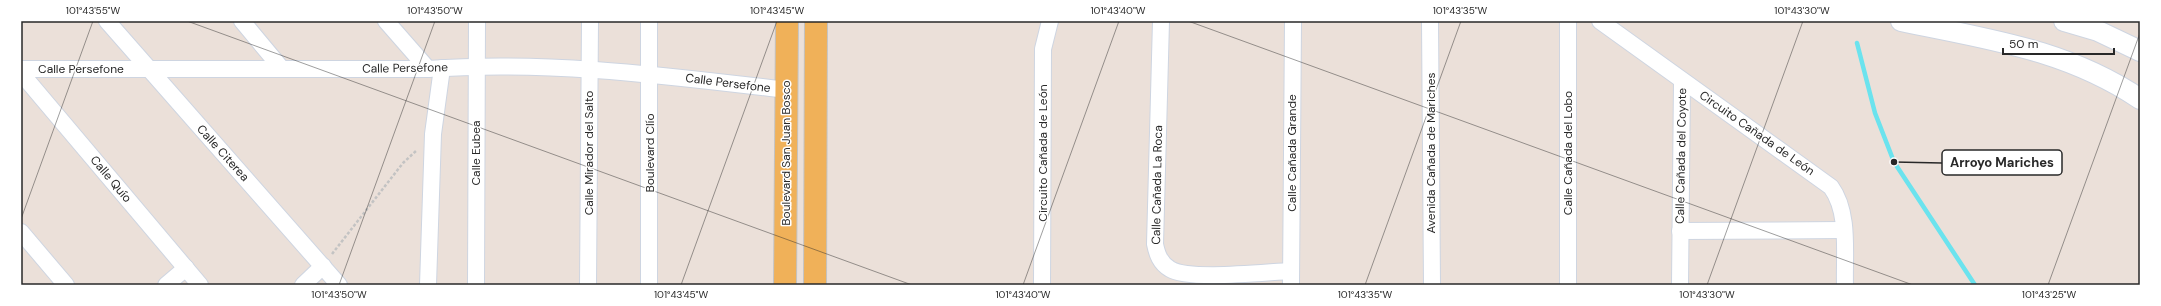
<svg xmlns="http://www.w3.org/2000/svg" width="2161" height="306" viewBox="0 0 2161 306" font-family="'DM Sans',sans-serif">
	<rect width="100%" height="100%" fill="#ebe0d9"/>
	<g fill="none" stroke-linecap="round" stroke-linejoin="round">
		<path stroke="#6be3ee" stroke-width="4.5" d="M 1857,43 L 1875,113 L 1894,162 L 1975,285"/>
		<defs>
			<g id="minor">
				<path d="M 107,21 L 339,285"/>
				<path d="M 242,21 L 282,69"/>
				<path d="M 386,21 L 428,69"/>
				<path d="M 649,21 L 649,285"/>
				<path d="M 1161,21 L 1155,244 C 1157,254 1160,263 1170,269 C 1189,281 1266,272 1291,271"/>
				<path d="M 1430,21 L 1432,285"/>
				<path d="M 1568,21 L 1568,285"/>
				<path d="M 1600,21 L 1831,187 C 1850,213 1844,254 1845,285"/>
				<path d="M 21,69 L 428,69 C 548,60 668,76 787,90"/>
				<path d="M 21,73 L 200,285"/>
				<path d="M 1680,231 L 1843,230"/>
				<path d="M 21,232 L 66,285"/>
				<path d="M 166,285 L 186,268"/>
				<path d="M 303,285 L 323,266"/>
				<path d="M 428,285 L 433,134 L 442,68"/>
				<path d="M 476,285 L 477,21"/>
				<path d="M 588,285 L 590,21"/>
				<path d="M 1042,285 L 1043,49 L 1050,21"/>
				<path d="M 1291,285 L 1293,21"/>
				<path d="M 1680,285 L 1682,81"/>
			</g>
			<g id="tertiary">
				<path d="M 1901,21 C 1986,39 2066,49 2140,99"/>
				<path d="M 2064,21 L 2098,31 L 2140,51"/>
			</g>
			<g id="primary">
				<path d="M 785,285 L 787,21"/>
				<path d="M 815,285 L 816,21"/>
			</g>
		</defs>
		<use href="#minor" stroke="#ced5e1" stroke-width="18"/>
		<use href="#tertiary" stroke="#ced5e1" stroke-width="22"/>
		<use href="#primary" stroke="#c3c3c3" stroke-width="24"/>
		<path stroke="#c3c3c3" stroke-width="2.5" stroke-dasharray="3 2" stroke-linecap="butt" d="M 332,254 L 403,163 L 417,150"/>
		<use href="#minor" stroke="#fff" stroke-width="16"/>
		<use href="#tertiary" stroke="#fff" stroke-width="20"/>
		<use href="#primary" stroke="#f0b159" stroke-width="22"/>
	</g>
	<path fill="none" stroke="#282828" stroke-width="1" stroke-opacity="0.45" d="M 187,21 L 912,285M 1188,21 L 1913,285M 21,219 L 93,21M 339,285 L 435,21M 681,285 L 777,21M 1023,285 L 1119,21M 1365,285 L 1461,21M 1707,285 L 1803,21M 2048,285 L 2140,33"/>
	<g text-anchor="middle" stroke-width="3" stroke-linejoin="round" paint-order="stroke">
		<g font-size="12" fill="#282828" stroke="#fff">
			<text transform="translate(405 68) rotate(-1)" y="4">Calle Persefone</text>
			<text x="81" y="73">Calle Persefone</text>
			<text transform="translate(728 83) rotate(7)" y="4">Calle Persefone</text>
			<text transform="translate(1757 133) rotate(35)" y="4">Circuito Cañada de León</text>
			<text transform="translate(223 153) rotate(48)" y="4">Calle Citerea</text>
			<text transform="translate(476 153) rotate(-90)" y="4">Calle Eubea</text>
			<text transform="translate(589 153) rotate(-90)" y="4">Calle Mirador del Salto</text>
			<text transform="translate(650 153) rotate(-90)" y="4">Boulevard Clío</text>
			<text transform="translate(786 153) rotate(-90)" y="4">Boulevard San Juan Bosco</text>
			<text transform="translate(1043 153) rotate(-90)" y="4">Circuito Cañada de León</text>
			<text transform="translate(1292 153) rotate(-90)" y="4">Calle Cañada Grande</text>
			<text transform="translate(1431 153) rotate(-90)" y="4">Avenida Cañada de Mariches</text>
			<text transform="translate(1568 153) rotate(-90)" y="4">Calle Cañada del Lobo</text>
			<text transform="translate(1681 156) rotate(-89)" y="4">Calle Cañada del Coyote</text>
			<text transform="translate(111 179) rotate(50)" y="4">Calle Quío</text>
			<text transform="translate(1157 185) rotate(-89)" y="4">Calle Cañada La Roca</text>
		</g>
	</g>
	<path fill="none" stroke="#282828" stroke-width="1.5" d="M1894 162L1942 163"/>
	<circle fill="#282828" stroke="#fff" stroke-width="1.5" cx="1894" cy="162" r="4"/>
	<rect fill="#fff" stroke="#282828" stroke-width="1.5" x="1942" y="150" width="120" height="25" rx="4"/>
	<g font-size="13" text-anchor="middle" font-weight="bold" fill="#282828">
		<text x="2002" y="167">Arroyo Mariches</text>
	</g>
	<rect width="2161" height="306" fill="none" stroke="#ffffff" stroke-width="44"/>
	<path d="M2003 48v6h111v-6" fill="none" stroke="#282828" stroke-width="2"/>
	<text x="2009" y="48" font-size="12" fill="#282828" stroke="#ffffff" stroke-width="3" paint-order="stroke">50 m</text>
	<rect x="22" y="22" width="2117" height="262" fill="none" stroke="#282828" stroke-width="1.5"/>
	<g font-size="10" text-anchor="middle" fill="#282828">
		<text x="93" y="14">101°43'55"W</text>
		<text x="435" y="14">101°43'50"W</text>
		<text x="777" y="14">101°43'45"W</text>
		<text x="1118" y="14">101°43'40"W</text>
		<text x="1460" y="14">101°43'35"W</text>
		<text x="1802" y="14">101°43'30"W</text>
		<text x="339" y="298">101°43'50"W</text>
		<text x="681" y="298">101°43'45"W</text>
		<text x="1023" y="298">101°43'40"W</text>
		<text x="1365" y="298">101°43'35"W</text>
		<text x="1707" y="298">101°43'30"W</text>
		<text x="2049" y="298">101°43'25"W</text>
	</g>
</svg>
